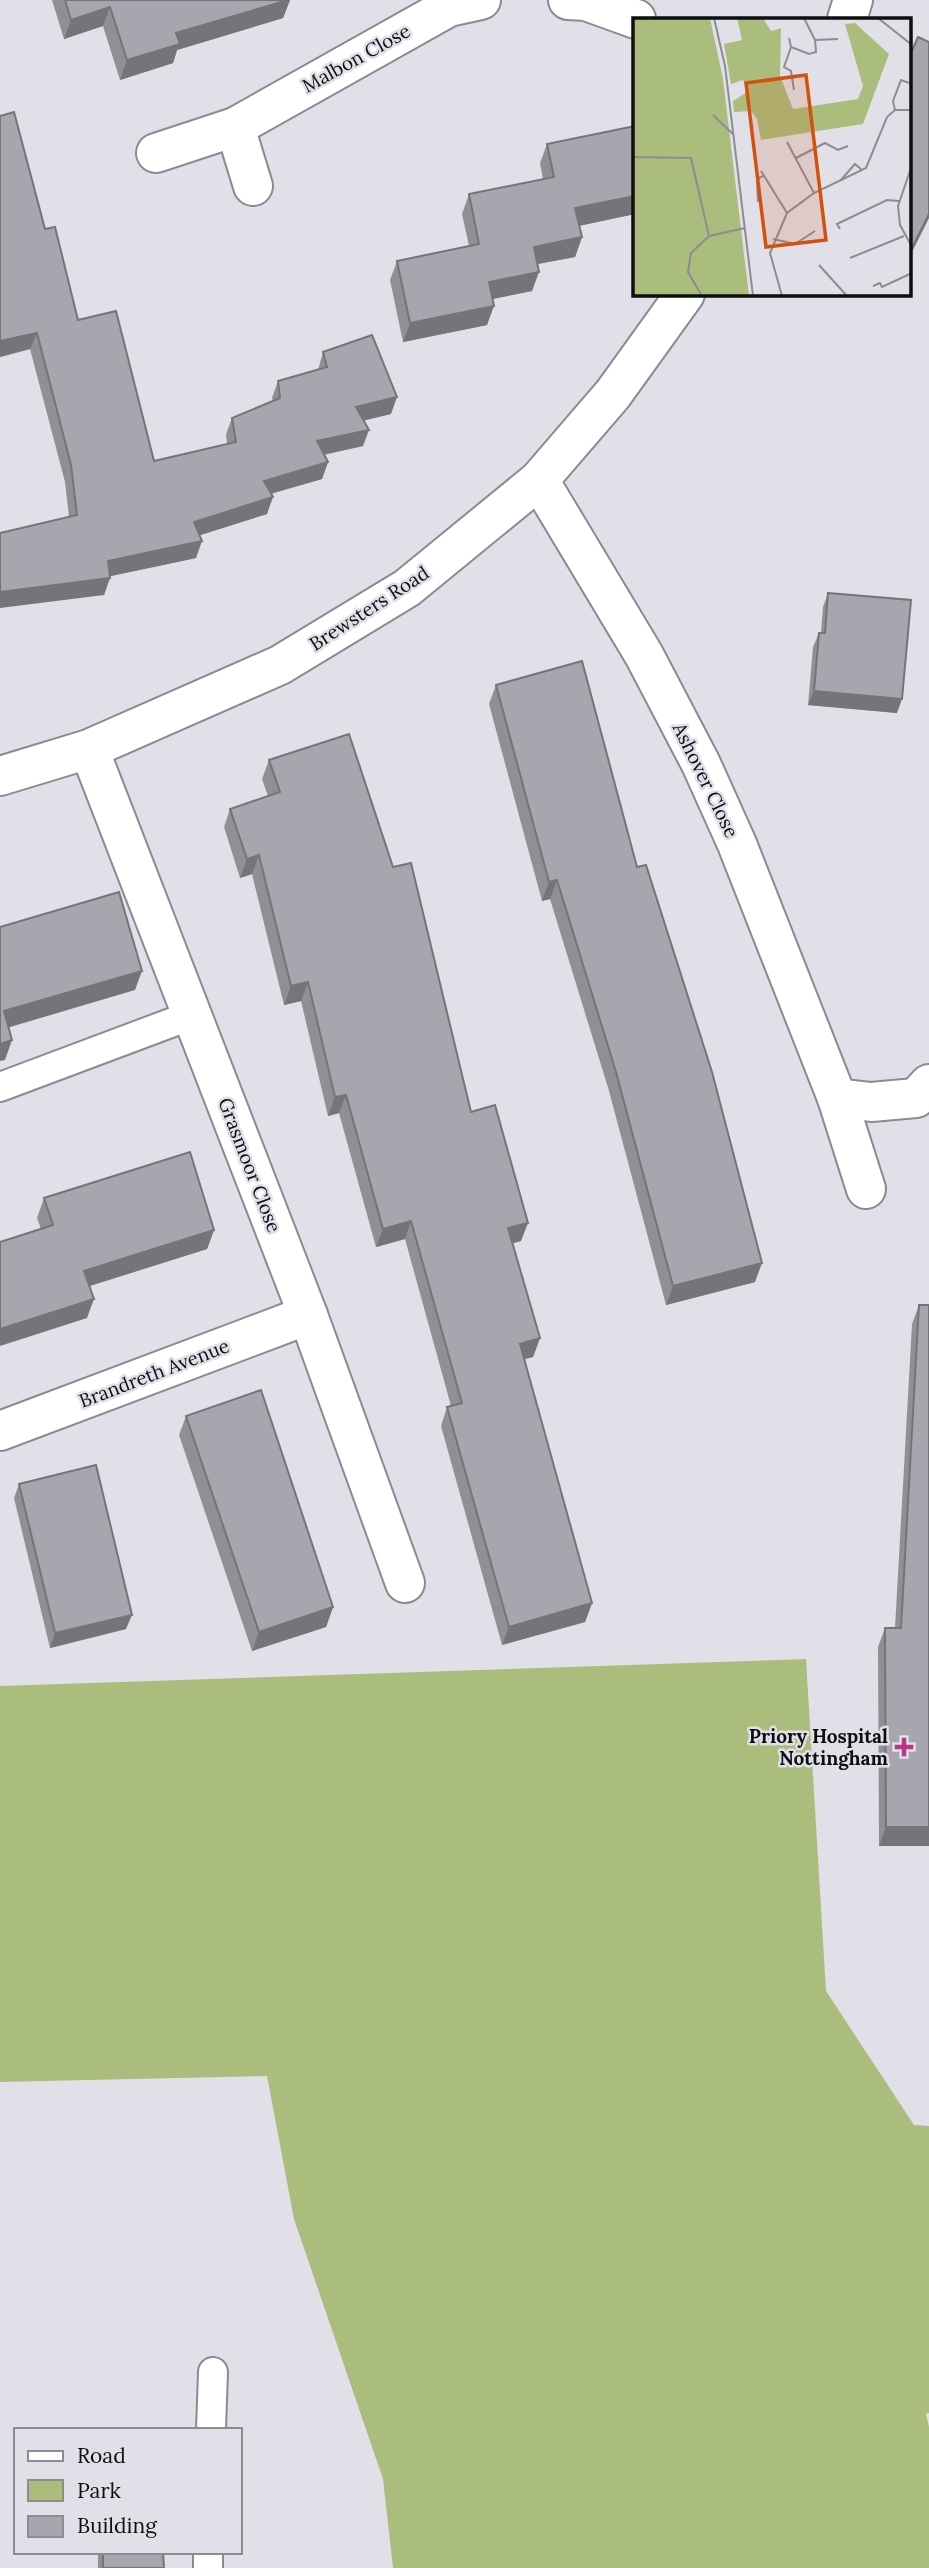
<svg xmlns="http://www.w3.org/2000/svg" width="929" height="2568" viewBox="0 0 929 2568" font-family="Lora,serif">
	<rect width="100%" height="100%" fill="#e1e0e9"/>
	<path fill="#abbd7c" d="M 806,1659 L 826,1991 L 914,2125 L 929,2126 L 929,2413 L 926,2414 L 929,2427 L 929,2568 L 393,2568 L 383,2479 L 294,2219 L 267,2076 L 0,2082 L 0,1686 Z"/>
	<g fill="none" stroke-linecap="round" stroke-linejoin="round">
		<defs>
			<g id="service">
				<path d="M 0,1087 L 192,1015"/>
				<path d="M 211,2430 L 213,2372"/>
				<path d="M 208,2568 L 208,2552"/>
			</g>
			<g id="minor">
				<path d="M 568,0 L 586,1 L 636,19"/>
				<path d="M 847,19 L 853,0"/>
				<path d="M 235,127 L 253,186"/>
				<path d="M 156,153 L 235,127 L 449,7 L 481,0"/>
				<path d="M 539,480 L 644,655 L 701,764 L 737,844 L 837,1098 L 866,1189"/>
				<path d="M 89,749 L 308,1315 L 405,1583"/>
				<path d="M 0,776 L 89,749 L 280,665 L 407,588 L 539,480 L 613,394 L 685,294"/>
				<path d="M 837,1098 L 871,1102 L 916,1098 L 929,1084"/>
				<path d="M 0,1431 L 308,1315"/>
			</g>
		</defs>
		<use href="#service" stroke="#8b8a92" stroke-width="32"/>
		<use href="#minor" stroke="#8b8a92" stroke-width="42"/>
		<use href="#service" stroke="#fff" stroke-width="28"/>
		<use href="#minor" stroke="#fff" stroke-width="38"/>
	</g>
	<g fill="#908f96">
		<path d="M 52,0 L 290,0 L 283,18 L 177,50 L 173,63 L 120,80 L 103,26 L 64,39 Z"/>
		<path d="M 0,116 L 45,229 L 78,320 L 154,461 L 227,444 L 226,434 L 232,418 L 273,401 L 272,398 L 278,381 L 318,370 L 323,352 L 391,414 L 364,420 L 363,446 L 324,455 L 328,462 L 322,479 L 271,494 L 267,514 L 200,535 L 196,558 L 110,576 L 104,595 L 69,517 L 65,482 L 30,349 L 0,357 Z"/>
		<path d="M 635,126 L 635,214 L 579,226 L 582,237 L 575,257 L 537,264 L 532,291 L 492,299 L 487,325 L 403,342 L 390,280 L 397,261 L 469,246 L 462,214 L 469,194 L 543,179 L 540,163 L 547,144 Z"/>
		<path d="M 828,593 L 897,713 L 808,705 L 813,647 L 819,633 L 821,633 L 823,607 Z"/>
		<path d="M 496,685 L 637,867 L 755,1282 L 666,1305 L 609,1091 L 550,899 L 542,901 L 489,704 Z"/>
		<path d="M 269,760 L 471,1112 L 521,1241 L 513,1243 L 540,1338 L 533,1357 L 524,1359 L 592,1603 L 585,1622 L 502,1645 L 441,1426 L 447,1407 L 451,1406 L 405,1239 L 376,1247 L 339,1113 L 328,1116 L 301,1001 L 284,1005 L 252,874 L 240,878 L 224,827 L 230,809 L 268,796 L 262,779 Z"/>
		<path d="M 44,1198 L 214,1230 L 207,1249 L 89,1286 L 87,1318 L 41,1229 L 37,1218 Z"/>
		<path d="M 919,1305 L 929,1305 L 929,1846 L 879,1846 L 878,1647 L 885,1628 L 895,1628 L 912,1324 Z"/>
		<path d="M 186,1416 L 333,1607 L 326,1627 L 252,1651 L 179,1435 Z"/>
		<path d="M 19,1484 L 126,1629 L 50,1648 L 14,1498 Z"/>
		<path d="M 98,2552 L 163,2552 L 164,2568 L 98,2568 Z"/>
	</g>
	<g fill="#75747a">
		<path d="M 288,0 L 290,0 L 283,18 L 177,50 L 173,63 L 120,80 L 127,60 L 176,33 Z"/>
		<path d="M 110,7 L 103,26 L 64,39 L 71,20 Z"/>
		<path d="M 635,196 L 635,214 L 568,228 L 575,208 Z"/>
		<path d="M 929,214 L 929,218 L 910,256 L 910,252 Z"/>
		<path d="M 582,237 L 575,257 L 527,266 L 534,247 Z"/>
		<path d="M 539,272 L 532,291 L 482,301 L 489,282 Z"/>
		<path d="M 494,306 L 487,325 L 403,342 L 410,323 Z"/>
		<path d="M 37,333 L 30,349 L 0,357 L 0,341 Z"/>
		<path d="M 397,397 L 391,414 L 350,424 L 356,407 Z"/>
		<path d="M 369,430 L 363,446 L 311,457 L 317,441 Z"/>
		<path d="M 328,462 L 322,479 L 258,497 L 264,481 Z"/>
		<path d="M 273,497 L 267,514 L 188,539 L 194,522 Z"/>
		<path d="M 202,541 L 196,558 L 102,578 L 108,561 Z"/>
		<path d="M 110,578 L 104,595 L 0,608 L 0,592 Z"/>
		<path d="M 814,691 L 902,699 L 897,713 L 808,705 Z"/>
		<path d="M 259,855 L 252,874 L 240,878 L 247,859 Z"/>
		<path d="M 557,880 L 550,899 L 542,901 L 549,882 Z"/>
		<path d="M 142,971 L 135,990 L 0,1030 L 4,1011 Z"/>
		<path d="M 308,982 L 301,1001 L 284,1005 L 291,986 Z"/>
		<path d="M 12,1040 L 5,1060 L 0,1061 L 0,1044 Z"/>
		<path d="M 346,1095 L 339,1113 L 328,1116 L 335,1097 Z"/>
		<path d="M 411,1221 L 405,1239 L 376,1247 L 383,1229 Z"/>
		<path d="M 528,1223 L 521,1241 L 502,1246 L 508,1228 Z"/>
		<path d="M 214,1230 L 207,1249 L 77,1290 L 84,1271 Z"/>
		<path d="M 762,1263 L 755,1282 L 666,1305 L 673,1286 Z"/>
		<path d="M 94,1299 L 87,1318 L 0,1346 L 0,1329 Z"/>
		<path d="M 540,1338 L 533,1357 L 513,1362 L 520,1344 Z"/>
		<path d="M 592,1603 L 585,1622 L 502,1645 L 509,1627 Z"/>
		<path d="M 333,1607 L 326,1627 L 252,1651 L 259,1632 Z"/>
		<path d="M 132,1615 L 126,1629 L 50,1648 L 55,1633 Z"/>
		<path d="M 886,1827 L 929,1827 L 929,1846 L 879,1846 Z"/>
	</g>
	<g fill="#a7a6ae" stroke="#75747a" stroke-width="2">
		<path d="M 65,0 L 288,0 L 176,33 L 180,44 L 127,60 L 110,7 L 71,20 Z"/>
		<path d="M 918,37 L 929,42 L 929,214 L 910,252 L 910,55 Z"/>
		<path d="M 14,112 L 45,229 L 55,227 L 78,320 L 116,311 L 154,461 L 236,442 L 232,418 L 280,398 L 278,381 L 327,367 L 323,352 L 372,335 L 397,397 L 356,407 L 369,430 L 317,441 L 328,462 L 264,481 L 273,497 L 194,522 L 202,541 L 108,561 L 110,578 L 0,592 L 0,533 L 77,515 L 71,465 L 37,333 L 0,341 L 0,116 Z"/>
		<path d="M 635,126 L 635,196 L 575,208 L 582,237 L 534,247 L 539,272 L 489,282 L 494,306 L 410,323 L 397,261 L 479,244 L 469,194 L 554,177 L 547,144 Z"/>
		<path d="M 828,593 L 911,600 L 902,699 L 814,691 L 819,633 L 825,633 Z"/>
		<path d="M 582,661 L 637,867 L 646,865 L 712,1072 L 762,1263 L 673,1286 L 616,1072 L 557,880 L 549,882 L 496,685 Z"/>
		<path d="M 349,734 L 393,867 L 411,863 L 471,1112 L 495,1105 L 528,1223 L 508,1228 L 540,1338 L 520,1344 L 592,1603 L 509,1627 L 447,1407 L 462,1403 L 411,1221 L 383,1229 L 346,1095 L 335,1097 L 308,982 L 291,986 L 259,855 L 247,859 L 230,809 L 280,792 L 269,760 Z"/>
		<path d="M 119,892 L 142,971 L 4,1011 L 12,1040 L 0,1044 L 0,927 Z"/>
		<path d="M 190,1152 L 214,1230 L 84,1271 L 94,1299 L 0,1329 L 0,1242 L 53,1225 L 44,1198 Z"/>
		<path d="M 919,1305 L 929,1305 L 929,1827 L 886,1827 L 885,1628 L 901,1628 Z"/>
		<path d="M 261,1390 L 333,1607 L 259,1632 L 186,1416 Z"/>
		<path d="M 96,1465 L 132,1615 L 55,1633 L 19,1484 Z"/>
		<path d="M 103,2552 L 163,2552 L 164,2568 L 103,2568 Z"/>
	</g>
	<path fill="#b93883" stroke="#e1e0e9" stroke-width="2.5" d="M900.5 1736.5h7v7h7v7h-7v7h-7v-7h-7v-7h7z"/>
	<g text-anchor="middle" stroke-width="5" stroke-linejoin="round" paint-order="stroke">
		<g font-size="19" fill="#0e0d10" stroke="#e1e0e9">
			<text transform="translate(356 58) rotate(-29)" y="7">Malbon Close</text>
			<text transform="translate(369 608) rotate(-33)" y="7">Brewsters Road</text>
			<text transform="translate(706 780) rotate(64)" y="7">Ashover Close</text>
			<text transform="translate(250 1165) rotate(69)" y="7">Grasmoor Close</text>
			<text transform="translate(154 1373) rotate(-21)" y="7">Brandreth Avenue</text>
		</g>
		<g font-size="19" font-weight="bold" fill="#0e0d10" stroke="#e1e0e9" text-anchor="end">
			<text x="888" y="1743">Priory Hospital<tspan x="888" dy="22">Nottingham</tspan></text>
		</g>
	</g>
	<g transform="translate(633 18)">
		<rect width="278" height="278" fill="#e1e0e9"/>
		<path d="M 0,0 L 77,0 L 90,61 L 116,278 L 0,278 ZM 104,0 L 130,0 L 138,13 L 148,10 L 147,58 L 160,91 L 225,81 L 230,68 L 212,6 L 222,5 L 256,36 L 230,106 L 128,122 L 124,101 L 118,93 L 101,94 L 100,83 L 114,74 L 110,62 L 98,66 L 91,26 L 109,22 Z" fill="#abbd7c"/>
		<path fill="none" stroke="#8d8c92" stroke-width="2" d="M 81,0 L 92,48 L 120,278M 171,0 L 182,22M 245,0 L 279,27M 156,20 L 158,29 L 176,36 L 183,34 L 182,22 L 205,21M 158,29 L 151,49 L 158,53 L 161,72M 262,92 L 260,83 L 268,62 L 279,66M 80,97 L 101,117M 154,124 L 181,175M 0,139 L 58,140 L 76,218M 163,140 L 192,125 L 205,132 L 215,128M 279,147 L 265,188 L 267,207 L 279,229M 128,153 L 154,195M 207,163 L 222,146 L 229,152M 125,184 L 124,161 L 130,158M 207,211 L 204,206 L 254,182 L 266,183M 140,221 L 162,226 L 182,213M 217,240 L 271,218M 186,247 L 214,278M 240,268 L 247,265 L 249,269 L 279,255M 69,278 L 55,254 L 58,235 L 76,218 L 112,210M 149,278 L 137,235 L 154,195 L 181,175 L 233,150 L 254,99 L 262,92 L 279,92"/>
		<path fill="#d2510c" fill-opacity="0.15" stroke="#d2510c" stroke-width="3.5" d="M 173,57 L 193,222 L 133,229 L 113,65 Z"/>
		<rect width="278" height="278" fill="none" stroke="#0e0d10" stroke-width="3.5"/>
	</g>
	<rect x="14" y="2428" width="228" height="126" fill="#e1e0e9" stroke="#8d8c92" stroke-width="2"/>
	<rect x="28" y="2451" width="35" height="10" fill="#ffffff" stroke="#8d8c92" stroke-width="2"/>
	<text x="77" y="2463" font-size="21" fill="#0e0d10">Road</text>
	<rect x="28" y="2480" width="35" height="21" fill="#abbd7c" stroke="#8d8c92" stroke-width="2"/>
	<text x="77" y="2498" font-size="21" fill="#0e0d10">Park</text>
	<rect x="28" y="2516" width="35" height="21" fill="#a7a6ae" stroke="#8d8c92" stroke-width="2"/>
	<text x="77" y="2533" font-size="21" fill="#0e0d10">Building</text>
</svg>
